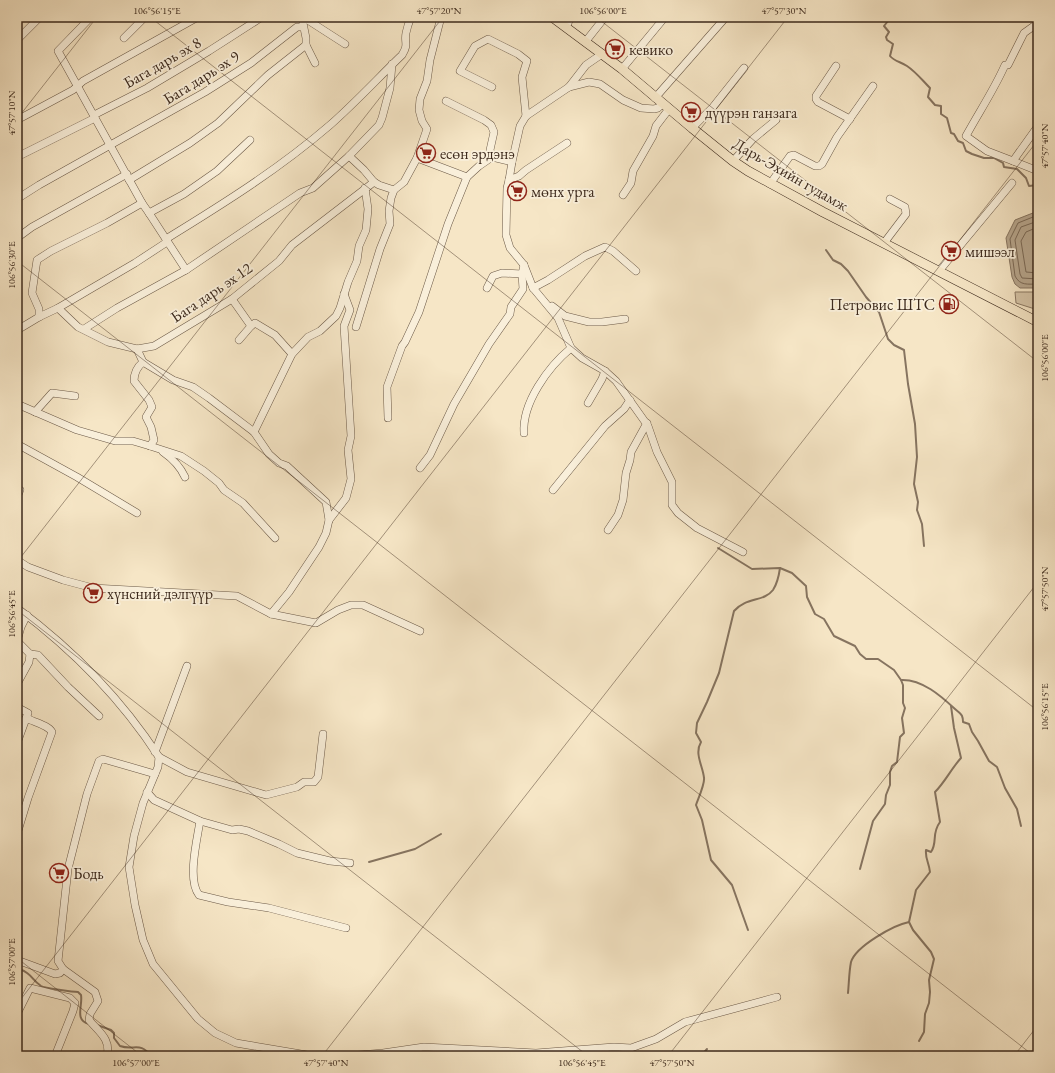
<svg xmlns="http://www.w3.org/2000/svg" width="1055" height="1073" viewBox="0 0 1055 1073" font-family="'EB Garamond',serif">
	<rect width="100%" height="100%" fill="#f6e6c6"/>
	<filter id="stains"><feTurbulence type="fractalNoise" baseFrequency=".005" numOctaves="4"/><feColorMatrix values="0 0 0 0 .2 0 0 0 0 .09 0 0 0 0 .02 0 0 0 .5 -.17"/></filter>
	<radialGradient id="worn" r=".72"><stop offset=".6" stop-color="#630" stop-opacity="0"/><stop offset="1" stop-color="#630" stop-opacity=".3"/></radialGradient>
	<path fill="#d7c6a9" stroke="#8a7863" d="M 1015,292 L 1038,292 L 1038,310 L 1016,303 Z"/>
	<path fill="#b7a68d" stroke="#867460" d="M 1038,211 L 1038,288 L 1020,288 L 1015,284 L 1012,277 L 1006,238 L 1015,220 Z"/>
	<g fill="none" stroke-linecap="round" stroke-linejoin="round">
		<g stroke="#7a6855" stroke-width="1">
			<path d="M 1038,215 L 1018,223 L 1010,239 L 1015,276 C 1020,286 1028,284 1038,284"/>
			<path d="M 1038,221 L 1021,227 L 1015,240 L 1020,274 L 1022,278 L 1038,279"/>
			<path d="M 1038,227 L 1026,232 L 1021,241 L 1026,272 L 1038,273"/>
		</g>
		<g stroke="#867460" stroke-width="2">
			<path d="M 885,17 L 887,18 L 888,21 L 884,26 L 889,32 L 886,37 L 887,40 L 893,44 L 890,56 C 894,61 901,62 907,66 C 916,72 922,80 930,88 L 928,97 L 935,105 L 941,106 L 941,114 L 947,118 L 951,133 L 954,134 L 958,141 L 963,143 L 966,151 L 972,154 L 984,158 L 994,158 L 1003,163 L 1004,167 L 1017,169 L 1026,178 L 1029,186 L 1037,185 L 1038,186"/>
			<path d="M 826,250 L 833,260 L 841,264 L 848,271 L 866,297 L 879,312 L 888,339 L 894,345 L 904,350 L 908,384 L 915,424 L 917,457 L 914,484 L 918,502 L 917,510 L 922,524 L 924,546"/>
			<path d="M 718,548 L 752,569 L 780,568 L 792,573 L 806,586 L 807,597 L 815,614 L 824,619 L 834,636 L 855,646 L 860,654 L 866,659 L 878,659 L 894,670 L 901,680 C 922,679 941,696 955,709 C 957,711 961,713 962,716 C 963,718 963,720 963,722 L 969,724 L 972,732 L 978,741 L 989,761 L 997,767 L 1005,788 L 1017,809 L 1021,826"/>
			<path d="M 369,862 L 415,849 L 441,834"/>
			<path d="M 860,869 L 873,821 L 885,804 L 886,795 L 890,785 L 890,772 L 892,766 L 897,762 L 900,737 L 904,733 L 902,718 L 905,708 L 903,703 L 903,685 L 901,680"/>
			<path d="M 748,930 L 732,885 L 711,860 L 702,820 L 696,805 C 698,799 705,784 704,778 C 703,766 694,754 701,742 L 696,733 L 697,723 L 707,702 L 719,673 L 734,611 C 746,597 764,602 773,590 C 777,584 779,575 780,568"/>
			<path d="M 17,968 C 33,974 30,978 41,986 C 44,988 74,992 78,992 L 81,995 C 83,1006 74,1020 89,1024"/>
			<path d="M 848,993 C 849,983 849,972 851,962 C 856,946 894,925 909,922"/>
			<path d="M 97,1025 L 111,1030 L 114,1033 L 114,1038 L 120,1046 C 134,1051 140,1041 151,1056"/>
			<path d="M 919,1041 L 924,1032 L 925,1014 L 929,1003 L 930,992 L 929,980 L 934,959 L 931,952 L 913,930 L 909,922 L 916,890 L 930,872 C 929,863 925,858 926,850 L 931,852 C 938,842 931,834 940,822 L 935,792 C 945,782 951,769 961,758 L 954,728 L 951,706"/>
			<path d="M 701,1056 L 707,1049"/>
		</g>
		<defs>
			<g id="minor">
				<path d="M 91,17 L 58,51 L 142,203 L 149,213 L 186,270"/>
				<path d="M 303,17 L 345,44"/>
				<path d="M 441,17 L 430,60 L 427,81 L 420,99 L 419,110 L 422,121 L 427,129 L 417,158 L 467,177"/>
				<path d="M 303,23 L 306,38 L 306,45 L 315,63"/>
				<path d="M 566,27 L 571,17"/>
				<path d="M 124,38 L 145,17"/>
				<path d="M 17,40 L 40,17"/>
				<path d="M 586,41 L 605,17"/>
				<path d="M 836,66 L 816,96 L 816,99 L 818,102 L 850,119"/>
				<path d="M 622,69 L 665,17"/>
				<path d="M 492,87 L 460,71 L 475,46 L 488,39 L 518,54 L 527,61 L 522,77 L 526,116"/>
				<path d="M 569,87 L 586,65 L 602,54"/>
				<path d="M 655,98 L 726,17"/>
				<path d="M 446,101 L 484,120 L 491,125 L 494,132 L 490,150 L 492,157"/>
				<path d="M 662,104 L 658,108 L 654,109 L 641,108 L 623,100 L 600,84 L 589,82 L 569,87 L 526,116 L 520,126 L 512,162 L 509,180 L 507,188 L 506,235 L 510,248 L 524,265 L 533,288 L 558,318 L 571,348 L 582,358 L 605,371 L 616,381 L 648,426 L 657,452 L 672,482 L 672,505 L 678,513 L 697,528 L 743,552"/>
				<path d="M 94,115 L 147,88 L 209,51 L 262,17"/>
				<path d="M 17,120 L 73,90 L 83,81 L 198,17"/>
				<path d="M 1038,126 L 1013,161 L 1038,171"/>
				<path d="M 692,128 L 713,107 L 744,68"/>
				<path d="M 17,157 L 95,118"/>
				<path d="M 733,161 L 753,139 L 776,120"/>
				<path d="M 1013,161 L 987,151 L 966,136 C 979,112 994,90 1005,65 L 1008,65 L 1024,33 L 1038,23"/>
				<path d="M 129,180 L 190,143 L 218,123 L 268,75 L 306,45"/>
				<path d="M 509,180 L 519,176 L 526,170 L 567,143"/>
				<path d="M 374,182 L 379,185 L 394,190"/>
				<path d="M 770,184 L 790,156 L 794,155 L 815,166 L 819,166 L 822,164 L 837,137 L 873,86"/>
				<path d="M 623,195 L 631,183 L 633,171 L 653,136 L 656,126 L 669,109"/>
				<path d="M 17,199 L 39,185 L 205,92 L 251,63 L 297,27 L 303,27"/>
				<path d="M 149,213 L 184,194 L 217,171 L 250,140"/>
				<path d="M 17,238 L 32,227 L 127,174"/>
				<path d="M 166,239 C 223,204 279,169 330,125 C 355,103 378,78 402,55 C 409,44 404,43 406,33 C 407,28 409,22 411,17"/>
				<path d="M 884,243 L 906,214 L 905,207 L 890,199"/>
				<path d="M 939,271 L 1012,183"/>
				<path d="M 487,288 L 493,276 L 502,273 L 522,274"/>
				<path d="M 533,288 L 548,280 L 585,256 L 605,247 L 613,251 L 636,271"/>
				<path d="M 232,299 L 251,326 L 255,323 L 275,335 L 292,354"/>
				<path d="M 552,306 L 565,316 L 589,322 L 602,322 L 625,319"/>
				<path d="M 58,308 L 135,263 L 167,242"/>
				<path d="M 39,317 L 39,309 L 32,293 L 37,260 L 51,251 L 107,223 L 142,203"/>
				<path d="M 356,327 L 380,249 L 390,224 L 389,211 L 391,198 L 394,190 L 404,182 L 417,158"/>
				<path d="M 17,329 L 19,329 L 39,317 L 58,308 L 78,327 L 108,342 L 137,349 L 154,346 L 232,299 L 279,261 L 292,245 L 374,182 L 364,170 L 349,156"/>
				<path d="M 84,329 L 117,308 L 186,270 L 300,193 L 313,188 L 349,156 L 379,125 L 382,118 L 390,88 L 392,64"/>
				<path d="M 239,340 L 251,326"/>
				<path d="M 137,349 L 143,362 L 173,380 L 193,387 L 209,398 L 254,432 L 269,454 L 279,463 L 287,466 L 326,502 L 329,520"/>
				<path d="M 588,403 L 602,379 L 605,371"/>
				<path d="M 17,404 L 77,430 L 115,441 L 133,441 L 150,446 L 154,440 L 151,427 L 146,417 L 152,407 L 149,400 L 134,381 C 134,374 137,367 143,362"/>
				<path d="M 35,412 L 52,393 L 75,396"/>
				<path d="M 388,418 L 387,387 L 402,346 L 405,342 L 419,312 L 448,224 L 467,177 L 479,166 L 492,157 L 512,162"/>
				<path d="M 254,432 L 292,354 L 308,337 L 320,331 L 336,316 L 340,308 L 348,282 L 357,261 L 359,246 L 366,230 L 368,209 L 365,188"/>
				<path d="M 524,433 C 522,403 548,367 571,348"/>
				<path d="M 17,444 L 77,477 L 137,513"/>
				<path d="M 150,446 L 181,456 L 204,471 L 219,483 L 224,490 L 243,503 L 275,538"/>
				<path d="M 163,452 C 173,459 180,466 185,477"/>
				<path d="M 420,468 L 430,455 L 454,404 L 489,344 L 510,314 L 511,307 L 523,289 L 522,274 L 524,265"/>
				<path d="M 553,490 L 605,426 L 624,409 L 630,400"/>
				<path d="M 17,497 L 20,490"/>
				<path d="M 608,530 L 618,515 L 623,500 L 626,473 L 630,460 L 631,452 L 647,423"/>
				<path d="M 17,560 L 28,567 L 63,580 L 93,588 L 237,596 L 271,614 L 316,623 L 338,610 L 351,605 L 363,605 L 420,631"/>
				<path d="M 17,608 C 72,649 122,700 159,757 L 158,767 L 143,803 L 134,836 L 129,867 L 135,905 L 143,940 L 153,964 L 198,1019 L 215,1033 L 236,1043 L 313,1056"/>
				<path d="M 271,614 L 289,592 L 319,547 L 326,533 L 329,520 L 346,498 L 351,479 L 348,450 L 351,436 L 344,326 L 350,310 L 344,294"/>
				<path d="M 17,641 L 30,654 L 29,662 L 17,684"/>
				<path d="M 17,641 L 21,627 L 27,615"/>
				<path d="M 30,654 L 38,655 L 68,687 L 99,716"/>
				<path d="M 17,707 L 28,713 L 17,743"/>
				<path d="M 155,752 L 187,666"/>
				<path d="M 159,757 L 187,772 L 266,795 L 297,787 L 304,782 L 314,782 L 318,777 L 323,734"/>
				<path d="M 147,792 L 154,800 L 200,821 C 197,840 187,880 199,895 L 228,902 L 269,908 L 346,928"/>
				<path d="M 200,821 L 232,830 L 239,829 L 248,831 L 279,844 L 297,853 L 330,861 L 350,863"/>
				<path d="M 17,834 L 28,798 L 52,732 C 48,725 34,722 26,718"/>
				<path d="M 17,960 L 55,974 L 60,973 L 63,969"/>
				<path d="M 17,1014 L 30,988 L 70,998 L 75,1003 L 73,1011 L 55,1056"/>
				<path d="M 107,1056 C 111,1039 99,1032 89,1020 L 90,1014 L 98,1001 L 95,992 L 63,969 L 58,961 L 68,869 L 87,794 L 99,761 L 103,759 L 155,774"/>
				<path d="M 346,1056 L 383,1053 L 424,1047 L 536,1053 L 614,1047 L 631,1048 L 656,1039 L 685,1022 L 777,997"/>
			</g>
			<path id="major" d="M 552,17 L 622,69 L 692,128 L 733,161 L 748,171 L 823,212 L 1038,322"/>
		</defs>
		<use href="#minor" stroke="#6b5947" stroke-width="8"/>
		<use href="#major" stroke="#3d2a1d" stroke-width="10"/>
		<use href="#minor" stroke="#f9efda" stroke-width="7"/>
		<use href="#major" stroke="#f6e6c6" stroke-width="9"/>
	</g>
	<path fill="none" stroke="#3d2a1d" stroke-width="1" stroke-opacity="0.45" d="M 150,17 L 1038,711M 596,17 L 1038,362M 17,119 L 97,17M 17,261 L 1034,1056M 17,562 L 443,17M 17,610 L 588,1056M 17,958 L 142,1056M 17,1004 L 788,17M 322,1056 L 1038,140M 668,1056 L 1038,582M 1014,1056 L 1038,1025"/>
	<defs>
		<symbol id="supermarket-ring" viewBox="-11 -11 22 22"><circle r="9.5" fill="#f9efda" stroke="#8f2418" stroke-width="1.5"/><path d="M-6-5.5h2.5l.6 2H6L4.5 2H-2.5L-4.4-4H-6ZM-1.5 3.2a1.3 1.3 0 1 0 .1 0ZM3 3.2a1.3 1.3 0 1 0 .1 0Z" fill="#8f2418"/></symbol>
		<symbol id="fuel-ring" viewBox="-11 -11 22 22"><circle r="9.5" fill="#f9efda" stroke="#8f2418" stroke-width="1.5"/><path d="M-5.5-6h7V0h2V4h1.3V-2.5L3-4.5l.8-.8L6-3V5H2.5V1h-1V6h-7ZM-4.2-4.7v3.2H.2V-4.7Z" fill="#8f2418"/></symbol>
	</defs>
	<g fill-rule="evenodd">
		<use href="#supermarket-ring" x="604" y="38" width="22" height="22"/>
		<use href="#supermarket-ring" x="680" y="101" width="22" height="22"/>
		<use href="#supermarket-ring" x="415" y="142" width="22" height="22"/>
		<use href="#supermarket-ring" x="506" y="180" width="22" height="22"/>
		<use href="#supermarket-ring" x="940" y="240" width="22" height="22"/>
		<use href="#fuel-ring" x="938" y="293" width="22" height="22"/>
		<use href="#supermarket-ring" x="82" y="582" width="22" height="22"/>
		<use href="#supermarket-ring" x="48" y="862" width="22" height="22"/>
	</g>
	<g text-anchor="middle" stroke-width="3.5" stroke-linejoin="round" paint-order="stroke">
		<g font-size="16" fill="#3d2a1d" stroke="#f9efda" text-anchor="start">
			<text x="629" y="55">кевико</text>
			<text x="705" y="118">дүүрэн ганзага</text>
			<text x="440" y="159">есөн эрдэнэ</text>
			<text x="531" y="197">мөнх урга</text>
			<text x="965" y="257">мишээл</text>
			<text x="935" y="310" text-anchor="end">Петровис ШТС</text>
			<text x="107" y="599">хүнсний дэлгүүр</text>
			<text x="73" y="879">Бодь</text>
		</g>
		<g font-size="16" fill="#3d2a1d" stroke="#f9efda">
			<text transform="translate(162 62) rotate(-30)" y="6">Бага дарь эх 8</text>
			<text transform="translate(201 77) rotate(-32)" y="6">Бага дарь эх 9</text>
			<text transform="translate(791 174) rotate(30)" y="6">Дарь-Эхийн гудамж</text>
			<text transform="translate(211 292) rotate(-34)" y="6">Бага дарь эх 12</text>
		</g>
	</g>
	<rect width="1055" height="1073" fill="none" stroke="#f6e6c6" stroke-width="44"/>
	<rect x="22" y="22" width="1011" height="1029" fill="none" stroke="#3d2a1d" stroke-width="1.5"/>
	<g font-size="10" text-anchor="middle" fill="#3d2a1d">
		<text x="157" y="14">106°56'15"E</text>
		<text x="439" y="14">47°57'20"N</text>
		<text x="603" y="14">106°56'00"E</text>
		<text x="784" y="14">47°57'30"N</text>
		<text transform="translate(11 113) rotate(-90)" y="4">47°57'10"N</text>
		<text transform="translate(1044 146) rotate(-90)" y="4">47°57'40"N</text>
		<text transform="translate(11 265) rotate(-90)" y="4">106°56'30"E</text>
		<text transform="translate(1044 358) rotate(-90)" y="4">106°56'00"E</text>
		<text transform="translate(1044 589) rotate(-90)" y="4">47°57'50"N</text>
		<text transform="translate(11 614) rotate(-90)" y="4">106°56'45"E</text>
		<text transform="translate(1044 707) rotate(-90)" y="4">106°56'15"E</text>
		<text transform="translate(11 962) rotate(-90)" y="4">106°57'00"E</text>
		<text x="136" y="1066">106°57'00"E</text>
		<text x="326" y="1066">47°57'40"N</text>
		<text x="582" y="1066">106°56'45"E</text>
		<text x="672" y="1066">47°57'50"N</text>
	</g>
	<rect width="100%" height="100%" filter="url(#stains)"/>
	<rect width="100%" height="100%" fill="url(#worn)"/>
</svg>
